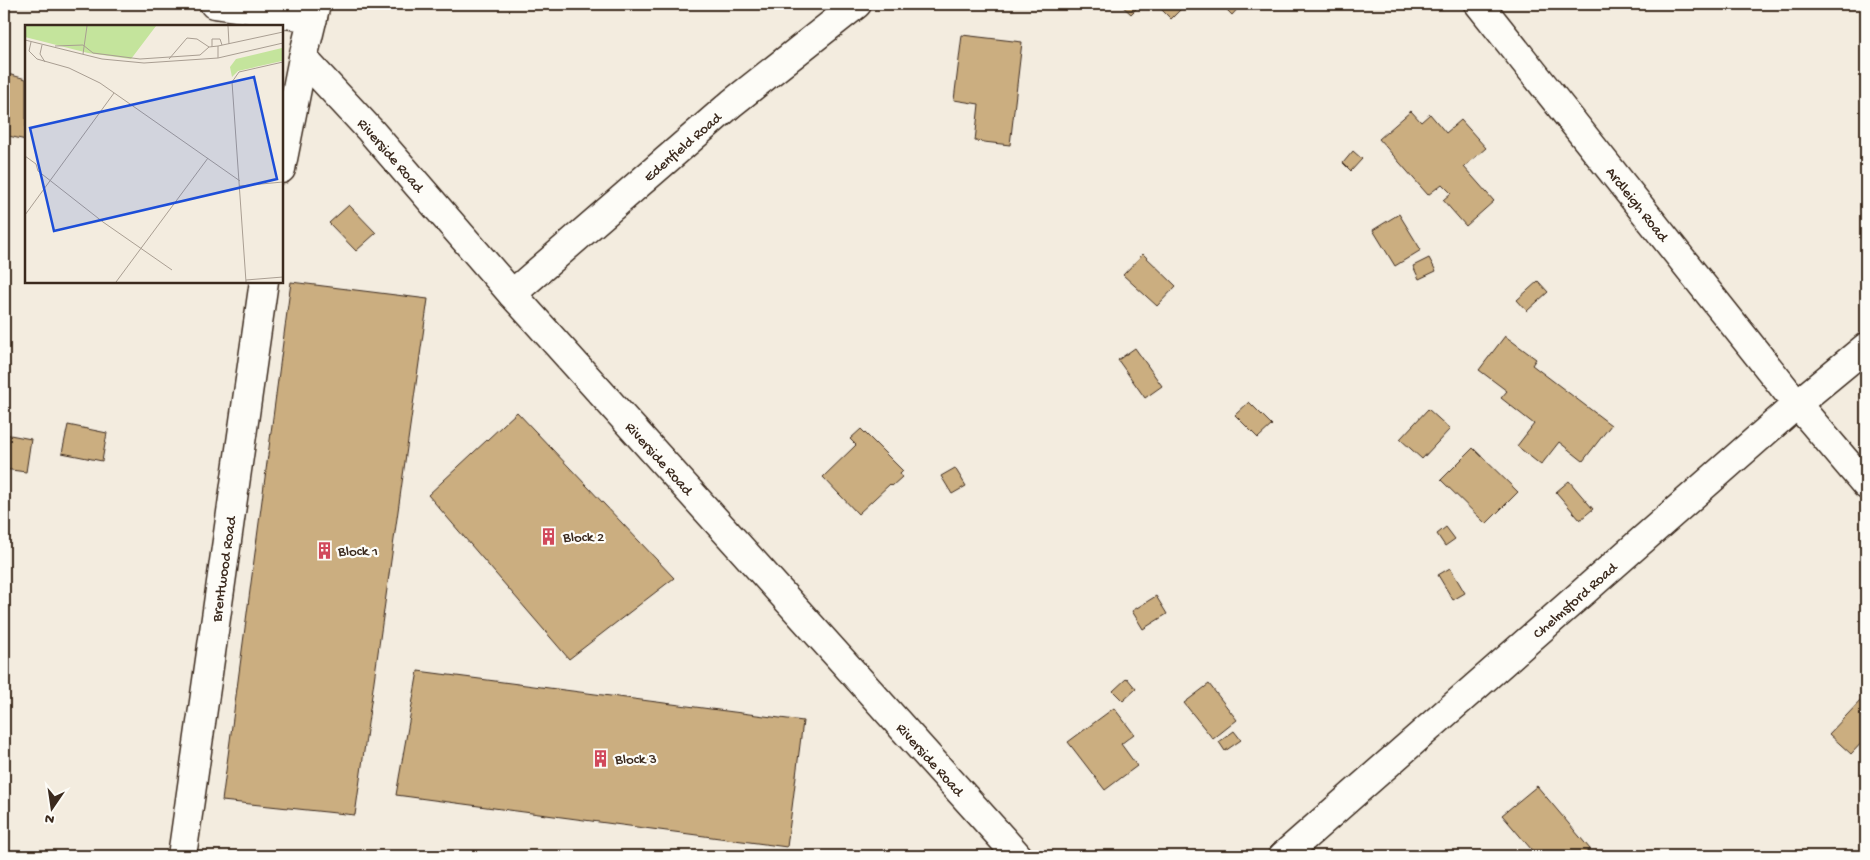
<svg xmlns="http://www.w3.org/2000/svg" width="1870" height="860" viewBox="0 0 1870 860" font-family="'Gochi Hand',sans-serif">
	<rect width="100%" height="100%" fill="#f3ecdf"/>
	<filter id="ink" filterUnits="userSpaceOnUse"><feTurbulence type="fractalNoise" baseFrequency=".02" numOctaves="2"/><feDisplacementMap in="SourceGraphic" scale="10" xChannelSelector="R" yChannelSelector="G"/><feConvolveMatrix kernelMatrix="1 2 1 2 8 2 1 2 1" color-interpolation-filters="sRGB"/></filter>
	<g filter="url(#ink)">
		<g fill="#cbae80" stroke="#3b2a1e">
			<path d="M 1120,4 L 1141,4 L 1131,14 Z"/>
			<path d="M 1156,4 L 1186,4 L 1171,19 Z"/>
			<path d="M 1221,4 L 1242,4 L 1232,15 Z"/>
			<path d="M 962,35 L 1022,42 L 1010,145 L 975,141 L 979,104 L 954,100 Z"/>
			<path d="M 4,73 L 26,79 L 26,140 L 4,135 Z"/>
			<path d="M 1411,111 L 1421,122 L 1430,114 L 1446,133 L 1461,120 L 1486,148 L 1464,167 L 1494,201 L 1466,226 L 1443,200 L 1451,193 L 1442,184 L 1428,195 L 1379,139 Z"/>
			<path d="M 1353,151 L 1362,159 L 1351,171 L 1343,163 Z"/>
			<path d="M 349,205 L 376,233 L 356,251 L 329,223 Z"/>
			<path d="M 1399,214 L 1421,250 L 1395,266 L 1373,230 Z"/>
			<path d="M 1143,254 L 1176,286 L 1157,306 L 1123,275 Z"/>
			<path d="M 1429,258 L 1436,271 L 1419,279 L 1413,266 Z"/>
			<path d="M 1538,281 L 1548,292 L 1527,311 L 1517,300 Z"/>
			<path d="M 291,282 L 428,299 L 355,815 L 222,801 Z"/>
			<path d="M 1505,336 L 1536,359 L 1532,365 L 1611,425 L 1583,461 L 1559,442 L 1541,465 L 1517,446 L 1534,424 L 1501,398 L 1507,391 L 1479,370 Z"/>
			<path d="M 1135,348 L 1162,386 L 1145,398 L 1118,360 Z"/>
			<path d="M 1249,402 L 1272,425 L 1258,438 L 1235,415 Z"/>
			<path d="M 1428,409 L 1450,429 L 1422,459 L 1400,439 Z"/>
			<path d="M 517,412 L 674,578 L 569,659 L 428,495 Z"/>
			<path d="M 68,425 L 107,433 L 102,461 L 62,453 Z"/>
			<path d="M 861,429 L 903,471 L 900,474 L 902,477 L 892,486 L 890,484 L 858,514 L 823,477 L 856,445 L 850,439 Z"/>
			<path d="M 5,434 L 31,439 L 26,472 L 4,469 Z"/>
			<path d="M 1473,448 L 1518,492 L 1486,524 L 1441,480 Z"/>
			<path d="M 955,468 L 966,486 L 952,494 L 941,476 Z"/>
			<path d="M 1569,481 L 1593,509 L 1580,520 L 1556,492 Z"/>
			<path d="M 1446,527 L 1455,539 L 1445,546 L 1437,534 Z"/>
			<path d="M 1450,568 L 1465,593 L 1453,600 L 1438,575 Z"/>
			<path d="M 1156,596 L 1167,614 L 1143,629 L 1132,611 Z"/>
			<path d="M 418,671 L 803,721 L 787,847 L 396,795 Z"/>
			<path d="M 1127,678 L 1136,689 L 1123,701 L 1113,691 Z"/>
			<path d="M 1209,684 L 1237,720 L 1213,739 L 1184,703 Z"/>
			<path d="M 1863,698 L 1866,701 L 1866,738 L 1851,754 L 1829,734 Z"/>
			<path d="M 1114,708 L 1134,734 L 1121,744 L 1137,766 L 1105,790 L 1068,742 Z"/>
			<path d="M 1234,731 L 1241,740 L 1225,751 L 1219,742 Z"/>
			<path d="M 1537,786 L 1590,849 L 1581,856 L 1537,856 L 1502,815 Z"/>
		</g>
		<g fill="none" stroke-linecap="round" stroke-linejoin="round">
			<defs>
				<g id="minor">
					<path d="M 214,4 L 313,18"/>
					<path id="s1" d="M 1479,4 L 1797,404 L 1866,485"/>
					<path id="s2" d="M 303,58 L 370,130 L 512,294 L 1018,856"/>
					<path d="M 281,169 L 303,58 L 316,4"/>
					<path id="s3" d="M 512,294 L 732,103 L 857,4"/>
					<path id="s4" d="M 182,856 L 264,281"/>
					<path id="s5" d="M 1283,856 L 1797,404 L 1866,347"/>
				</g>
			</defs>
			<use href="#minor" stroke="#3b2a1e" stroke-width="31"/>
			<use href="#minor" stroke="#fdfcf7" stroke-width="28"/>
		</g>
	</g>
	<defs>
		<symbol id="building-bare" viewBox="-9 -9 18 18"><path d="M-4-6H4V6H1V3H-1V6H-4ZM-2.5-4.3h1.7v1.8h-1.7ZM.8-4.3h1.7v1.8H.8ZM-2.5-1h1.7V.8h-1.7ZM.8-1h1.7V.8H.8Z" fill="#d1495b" stroke="#fdfcf7" stroke-width="2.5" paint-order="stroke"/></symbol>
	</defs>
	<g fill-rule="evenodd">
		<use href="#building-bare" x="536" y="524" width="25" height="25"/>
		<use href="#building-bare" x="312" y="538" width="25" height="25"/>
		<use href="#building-bare" x="588" y="746" width="25" height="25"/>
	</g>
	<g text-anchor="middle" stroke-width="4.5" stroke-linejoin="round" paint-order="stroke">
		<g font-size="15" fill="#3b2a1e" stroke="#fdfcf7">
			<text dy="5" stroke="none"><textPath href="#s3" startOffset="225">Edenfield Road</textPath></text>
			<text dy="5" stroke="none"><textPath href="#s2" startOffset="131">Riverside Road</textPath></text>
			<text dy="5" stroke="none"><textPath href="#s1" startOffset="255">Ardleigh Road</textPath></text>
			<text dy="5" stroke="none"><textPath href="#s2" startOffset="536">Riverside Road</textPath></text>
			<text dy="5" stroke="none"><textPath href="#s4" startOffset="290">Brentwood Road</textPath></text>
			<text dy="5" stroke="none"><textPath href="#s5" startOffset="388">Chelmsford Road</textPath></text>
			<text dy="5" stroke="none"><textPath href="#s2" startOffset="941">Riverside Road</textPath></text>
		</g>
		<g font-size="15" fill="#3b2a1e" stroke="#fdfcf7" text-anchor="start">
			<text x="563" y="541">Block 2</text>
			<text x="338" y="555">Block 1</text>
			<text x="615" y="763">Block 3</text>
		</g>
	</g>
	<g transform="translate(25 25)">
		<rect width="258" height="258" fill="#f3ecdf"/>
		<path d="M 0,1 L 131,1 L 106,34 L 63,28 L 0,12 ZM 257,23 L 257,36 L 213,46 L 207,52 L 205,42 L 211,34 Z" fill="#c4e49c"/>
		<path fill="none" stroke="#a99e92" stroke-width="1" d="M 203,1 L 204,19M 0,15 L 77,34 L 119,38 L 193,33 L 258,18M 6,17 L 4,26 L 12,34 L 44,43 L 75,58 L 215,156M 17,20 L 15,29 L 20,37M 30,21 L 58,20 L 68,28 L 115,34 L 175,30 L 184,22M 187,22 L 187,14 L 195,14 L 197,20M 58,29 L 62,1M 193,33 L 193,21 L 258,7M 144,34 L 162,13 L 172,14 L 184,22 L 193,21M 0,131 L 11,139 L 13,146 L 78,197 L 147,245M 214,161 L 258,157M 0,190 L 89,68M 221,255 L 258,252M 91,257 L 183,133M 221,257 L 207,57 L 214,47 L 258,37"/>
		<path fill="#1d4ed8" fill-opacity="0.15" stroke="#1d4ed8" stroke-width="2.5" d="M 229,52 L 252,154 L 29,206 L 5,103 Z"/>
		<rect width="258" height="258" fill="none" stroke="#3b2a1e" stroke-width="2.5"/>
	</g>
	<rect width="1870" height="860" fill="none" stroke="#fdfcf7" stroke-width="20"/>
	<rect x="10" y="10" width="1850" height="840" fill="none" stroke="#3b2a1e" stroke-width="2" filter="url(#ink)"/>
	<g transform="translate(52 808) rotate(193)" stroke="#fdfcf7" stroke-width="4" paint-order="stroke">
	<path d="M0-4L9 19L0 12L-9 19Z" fill="#3b2a1e"/>
	<text y="-8" font-size="14" font-weight="bold" text-anchor="middle" fill="#3b2a1e">N</text>
	</g>
</svg>
